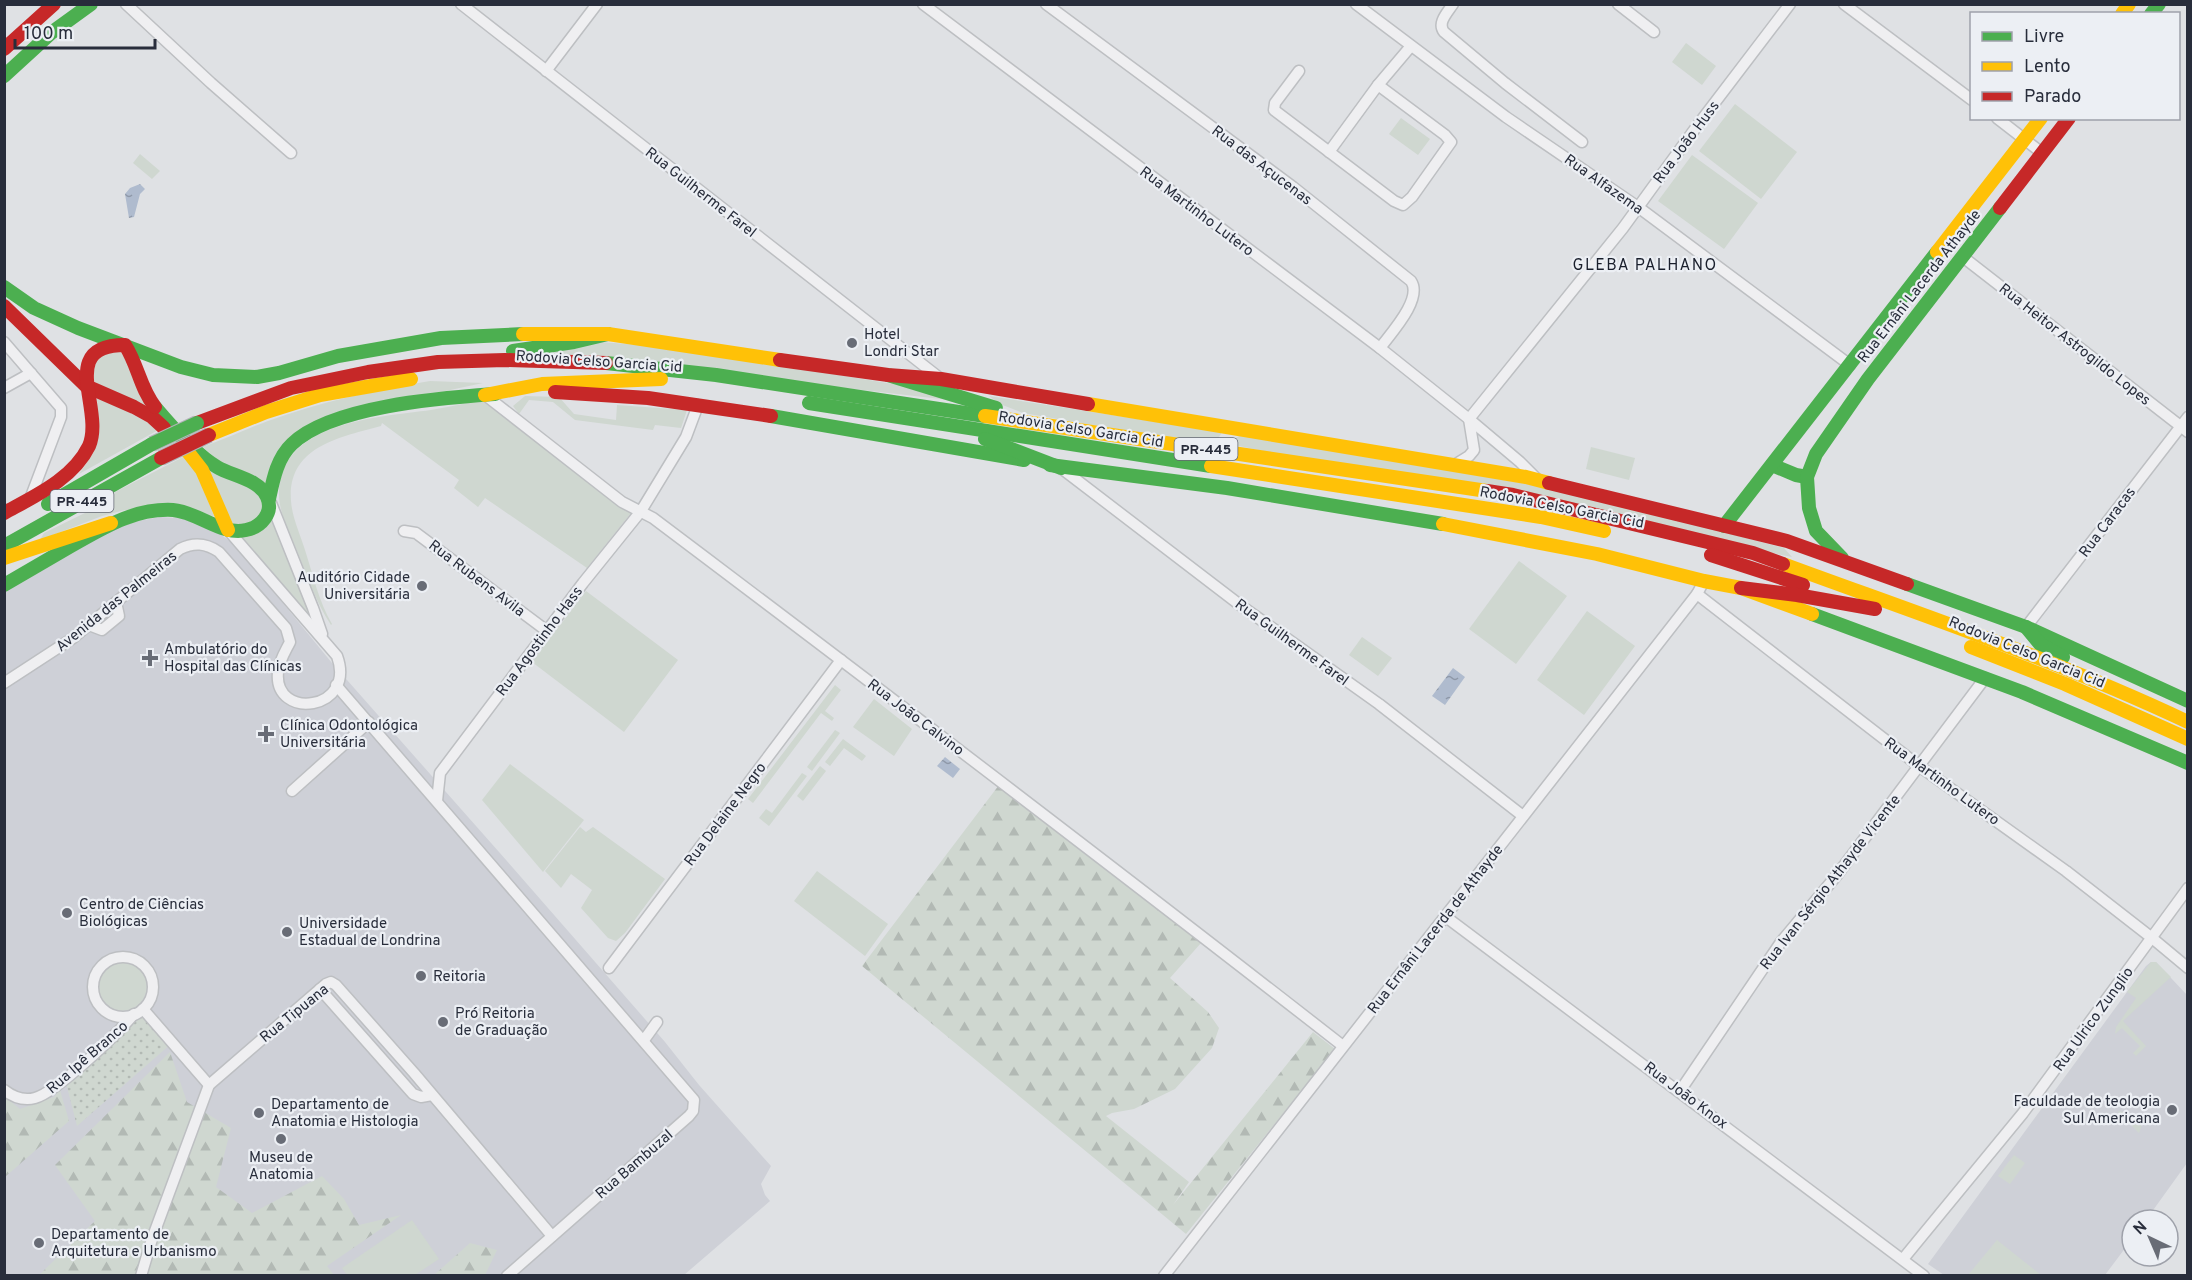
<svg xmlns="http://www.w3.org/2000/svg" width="2192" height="1280" viewBox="0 0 2192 1280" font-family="Overpass,sans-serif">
	<defs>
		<pattern id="forest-firs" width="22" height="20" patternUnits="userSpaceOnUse" patternTransform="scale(1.5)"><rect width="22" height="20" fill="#cfd7d0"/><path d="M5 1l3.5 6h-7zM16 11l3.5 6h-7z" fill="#b2b9b4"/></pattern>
		<pattern id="park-dots" width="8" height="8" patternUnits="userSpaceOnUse" patternTransform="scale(1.5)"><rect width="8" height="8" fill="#cfd7d0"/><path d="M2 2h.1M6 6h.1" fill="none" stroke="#b2b9b4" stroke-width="1.8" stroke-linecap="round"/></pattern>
		<pattern id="water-ripples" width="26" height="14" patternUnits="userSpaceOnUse" patternTransform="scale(1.5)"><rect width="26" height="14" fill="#afbbce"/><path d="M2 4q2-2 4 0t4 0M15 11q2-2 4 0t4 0" fill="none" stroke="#8e98a8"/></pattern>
	</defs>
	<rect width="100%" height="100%" fill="#dfe1e4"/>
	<g fill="#ced0d7">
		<path d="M 160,517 L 180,518 L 200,524 L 220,534 L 236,546 L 332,663 L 499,852 L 665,1042 L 699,1085 L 771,1166 L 761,1184 L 765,1195 L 770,1201 L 684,1275 L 5,1275 L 4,589 L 113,529 L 138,521 Z"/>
		<path d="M 2151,962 L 2156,962 L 2187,995 L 2187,1163 L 2146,1220 L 2132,1220 L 2132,1239 L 2105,1275 L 1944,1275 L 1928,1264 L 2146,966 Z"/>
	</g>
	<g fill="#cfd7d0">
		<path d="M 1686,43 L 1716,66 L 1702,85 L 1672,62 Z"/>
		<path d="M 1735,104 L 1797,152 L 1761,199 L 1699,151 Z"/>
		<path d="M 1401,118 L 1430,139 L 1418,155 L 1389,134 Z"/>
		<path d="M 140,154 L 160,171 L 152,179 L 133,163 Z"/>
		<path d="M 1692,155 L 1758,203 L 1724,249 L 1658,201 Z"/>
		<path d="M 601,342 L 639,345 L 742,359 L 917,388 L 967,402 L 547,354 Z"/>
		<path d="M 117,351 L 124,354 L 151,409 L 97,385 C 89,374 92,367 98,356 Z"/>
		<path d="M 430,381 L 483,383 L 352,411 L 310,424 L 268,486 L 227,468 L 203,447 C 225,439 246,429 268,421 C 320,402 376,390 430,381 Z"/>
		<path d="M 525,396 L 559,397 L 574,414 L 616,420 L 617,405 L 687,410 L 681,428 L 655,425 L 653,430 L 575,420 L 553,402 L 529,400 L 519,414 L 513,406 Z"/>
		<path d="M 989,396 L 1222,432 L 1214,446 L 1023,413 L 1000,404 Z"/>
		<path d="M 97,398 L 106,400 L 160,429 L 79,474 C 100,447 98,430 97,398 Z"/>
		<path d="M 485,399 L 631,513 L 587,568 L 485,498 L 478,507 L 454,488 L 459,480 L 382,423 L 381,426 C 341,437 287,446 291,501 C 292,517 300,534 305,550 C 313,575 319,602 332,624 L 331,625 C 315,601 306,572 295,546 C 289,530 279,513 279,494 C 279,422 378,417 431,410 C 449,407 467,403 485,399 Z"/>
		<path d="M 1242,435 L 1568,491 L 1677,520 L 1676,523 L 1678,520 L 1784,548 L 1792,557 L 1229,444 L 1233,439 Z"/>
		<path d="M 1591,447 L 1635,458 L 1629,480 L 1586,469 Z"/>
		<path d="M 185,456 L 194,466 L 214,516 L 125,510 L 102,516 L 40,540 L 44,533 L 89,511 L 117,491 Z"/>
		<path d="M 206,468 L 248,485 L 262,497 L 262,512 L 251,524 L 233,524 Z"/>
		<path d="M 271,517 L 310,615 L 310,620 L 240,537 Z"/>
		<path d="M 1519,561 L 1567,596 L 1516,664 L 1469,629 Z"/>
		<path d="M 586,591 L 678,660 L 624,732 L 532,662 Z"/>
		<path d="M 1587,611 L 1635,646 L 1584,715 L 1537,680 Z"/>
		<path d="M 1362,637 L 1392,658 L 1378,676 L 1349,655 Z"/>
		<path d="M 835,685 L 841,690 L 825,711 L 834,718 L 832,721 L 821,713 L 753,803 L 748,799 Z"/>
		<path d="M 874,699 L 912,729 L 894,756 L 853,727 Z"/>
		<path d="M 835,730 L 840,733 L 812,771 L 807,767 Z"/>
		<path d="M 843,739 L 866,756 L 862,761 L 844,748 L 830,766 L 825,762 Z"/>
		<path d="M 510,764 L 584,820 L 543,872 L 482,800 Z"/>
		<path d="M 820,766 L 826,771 L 803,801 L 797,796 Z"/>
		<path d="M 802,773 L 807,776 L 769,826 L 759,818 L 766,809 L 772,813 Z"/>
		<path d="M 580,827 L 586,832 L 593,827 L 665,879 L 625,933 L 616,941 L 608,938 L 581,908 L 592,890 L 571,874 L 561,888 L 545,871 Z"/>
		<path d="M 817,871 L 888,924 L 865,956 L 794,901 Z"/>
		<circle cx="122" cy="986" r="25"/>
		<path d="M 2151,962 L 2156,962 L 2171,977 L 2123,1021 L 2146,1046 L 2136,1056 L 2133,1053 L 2140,1046 L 2122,1028 L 2115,1034 L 2116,1027 L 2136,998 L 2127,992 Z"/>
		<path d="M 2119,1111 L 2144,1118 L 2139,1133 L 2118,1112 Z"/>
		<path d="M 2014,1155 L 2025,1163 L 2010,1184 L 1998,1176 Z"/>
		<path d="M 412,1220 L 439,1259 L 415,1275 L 347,1275 L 342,1268 Z"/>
		<path d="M 1997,1240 L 2041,1275 L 1968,1275 Z"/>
	</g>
	<g fill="url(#forest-firs)">
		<path d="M 999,785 L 1201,943 L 1170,978 L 1208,1012 L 1219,1028 L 1212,1048 L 1175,1089 L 1134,1109 L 1112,1113 L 1106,1116 L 1189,1182 L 1173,1205 L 1313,1032 L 1335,1049 L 1186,1234 L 862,966 Z"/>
		<path d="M 170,1052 L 187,1102 L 231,1128 L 216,1187 L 252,1213 L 322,1176 L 344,1199 L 359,1225 L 401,1215 L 327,1266 L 334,1275 L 38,1276 L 95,1221 L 55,1165 Z"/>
		<path d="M 60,1090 L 69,1121 L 5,1177 L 4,1096 L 20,1109 L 54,1097 Z"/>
		<path d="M 470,1243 L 497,1250 L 485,1275 L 434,1275 Z"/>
	</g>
	<path fill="url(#park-dots)" d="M 144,1011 L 172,1043 L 77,1126 L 65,1079 Z"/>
	<g fill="url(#water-ripples)">
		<path d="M 140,184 L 145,189 L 140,194 L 134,217 L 129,218 L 125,194 L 130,188 Z"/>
		<path d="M 1453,668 L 1465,677 L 1445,705 L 1432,696 Z"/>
		<path d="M 945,757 L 960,769 L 953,778 L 937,766 Z"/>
	</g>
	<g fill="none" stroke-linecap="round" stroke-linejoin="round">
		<defs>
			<g id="street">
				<path d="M 126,4 L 211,83 L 291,153"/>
				<path d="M 461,4 L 941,379"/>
				<path d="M 923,4 L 1380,348 L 1469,419 L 1520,462 L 1537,479"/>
				<path d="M 1046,4 L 1293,187 L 1411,281 C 1423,299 1391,333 1380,348"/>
				<path d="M 1356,4 L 1506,117 L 1638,207 L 1850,365"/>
				<path d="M 1453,4 C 1447,13 1437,23 1444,32 L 1505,83 L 1582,142"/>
				<path d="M 1618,4 L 1654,32"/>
				<path d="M 1844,4 L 1972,100"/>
				<path d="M 546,71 L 597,4"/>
				<path d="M 1299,71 L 1275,103 L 1274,110 L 1394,201 L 1403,205 L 1412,197 L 1451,142 L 1445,135 L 1378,85"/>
				<path d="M 1997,118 L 2042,153"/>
				<path d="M 1329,152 L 1378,85 L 1411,46"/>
				<path d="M 1963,257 L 2188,432"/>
				<path d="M 4,342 L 61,408 L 61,417 L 30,499"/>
				<path d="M 4,388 L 31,373"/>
				<path d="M 485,395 L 622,502 L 653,518 C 884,692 1115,868 1343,1046"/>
				<path d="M 1469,419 L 1623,228 L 1697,126 L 1790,4"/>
				<path d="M 1456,464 L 1469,456 L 1474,450 L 1469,419"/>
				<path d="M 1061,468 L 1240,605 L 1379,704 L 1523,816"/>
				<path d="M 271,503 L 313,608 L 322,634"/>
				<path d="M 404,531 L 416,533 L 547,631"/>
				<path d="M 1697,594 L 1919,766 L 2066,871 L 2152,938 L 2188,968"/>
				<path d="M 89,625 L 102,630 L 119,616 L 116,602"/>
				<path d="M 2026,627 L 2188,417"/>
				<path d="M 4,683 L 73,638 L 180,549 C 194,542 206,543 219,552 L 286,628 L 290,642 C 285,652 279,661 278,672 C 273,721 357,711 337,656 L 228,530"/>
				<path d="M 336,685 L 694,1100 L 693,1111 L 689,1116 L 507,1276"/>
				<path d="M 292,791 L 369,722"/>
				<path d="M 437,801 L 440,773 L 583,583 L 641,511 L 686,437 L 698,405"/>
				<path d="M 1446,917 L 1924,1276"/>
				<circle cx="123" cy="987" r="30"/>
				<path d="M 609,968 L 841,660"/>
				<path d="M 320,989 L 413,1094 L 421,1097 L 432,1095"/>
				<path d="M 143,1009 L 209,1085"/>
				<path d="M 644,1040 L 657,1022"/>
				<path d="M 4,1090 C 13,1097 24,1101 35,1098 C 57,1092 117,1034 134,1014"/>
				<path d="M 1680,1091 L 1781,942 L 1837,875 L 1985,678"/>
				<path d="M 1903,1259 L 2023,1113 L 2188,888"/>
				<path d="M 141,1276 L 152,1239 L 209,1085 L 326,984 L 331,982 L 336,985 L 414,1073 L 552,1236"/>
				<path d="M 1164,1276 L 1697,594 L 1704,581"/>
			</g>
		</defs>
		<use href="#street" stroke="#bdbfc2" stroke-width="13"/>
		<use href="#street" stroke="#efeff1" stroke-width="10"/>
		<g stroke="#4caf50" stroke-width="14">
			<path d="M 2151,14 L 2159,4"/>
			<path d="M 4,76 L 51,33 L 91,4"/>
			<path d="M 4,287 L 34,308 L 78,328 L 181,367 L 213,375 L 257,377 L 279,373 L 338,356 L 441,338 L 523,334"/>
			<path d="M 513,351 L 574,342 L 608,334"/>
			<path d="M 606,363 L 716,375 L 985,416"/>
			<path d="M 888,375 L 996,408"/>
			<path d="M 809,403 L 1211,466"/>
			<path d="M 771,416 L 1024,460"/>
			<path d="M 985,439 L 1061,468"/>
			<path d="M 1050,465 L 1227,488 L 1443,524"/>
			<path d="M 1772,465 L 1796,475 L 1807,477"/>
			<path d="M 269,499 C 273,480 277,458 292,444 C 331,406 441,398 495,394"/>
			<path d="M 48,504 L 152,444"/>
			<path d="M 1724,526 L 1937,252"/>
			<path d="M 4,546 L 161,458"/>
			<path d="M 1842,558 L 1816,531 L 1809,508 L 1807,477 L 1816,454 L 1868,379 L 2000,208"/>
			<path d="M 1907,584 L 2026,627 L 2188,701"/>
			<path d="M 4,585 C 26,572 49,559 71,546 C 103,528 134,508 173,510 C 198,512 222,536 246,530 C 261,527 274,513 267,497 C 259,479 232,476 217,467 C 195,454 171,426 155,407"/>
			<path d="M 1812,614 L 2022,692 L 2188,763"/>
			<path d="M 2026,627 L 2040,644 L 2063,657"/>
		</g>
		<g stroke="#ffc107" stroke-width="14">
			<path d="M 2122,14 L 2129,4"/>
			<path d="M 1937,252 L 2041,118"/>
			<path d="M 523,334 L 608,334 L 780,360"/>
			<path d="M 485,395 L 542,384 L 661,379"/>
			<path d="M 1088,404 L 1526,477 L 1549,483"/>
			<path d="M 985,416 L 1487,491"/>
			<path d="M 209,435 L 266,412 L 320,395 L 411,379"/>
			<path d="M 188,452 L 202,470 L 228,530"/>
			<path d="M 1211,466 L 1541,517 L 1604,531"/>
			<path d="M 1443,524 L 1597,554 L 1704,581 L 1741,588 L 1812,614"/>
			<path d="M 4,558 L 111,523"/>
			<path d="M 1783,564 C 1919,614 2057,660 2188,722"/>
			<path d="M 1971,647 L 2065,684 L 2188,739"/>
		</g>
		<g stroke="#c62828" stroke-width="14">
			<path d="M 4,49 L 54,4"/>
			<path d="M 2000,208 L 2069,118"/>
			<path d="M 4,306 L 86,386 L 134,407 L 152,417 L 164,428"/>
			<path d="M 780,360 L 888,375 L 941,379 L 1088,404"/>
			<path d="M 555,392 L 648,398 L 771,416"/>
			<path d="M 197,423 L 291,388 L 368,372 L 438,362 L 505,360 L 606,363"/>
			<path d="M 1549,483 L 1787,541 L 1907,584"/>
			<path d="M 1487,491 L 1513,495 L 1753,553 L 1783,564"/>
			<path d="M 4,513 C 35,496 73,479 89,446 C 105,409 56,345 125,345 C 138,365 140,388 155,407"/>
			<path d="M 1711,555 L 1803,585"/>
			<path d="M 1741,588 L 1797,595 L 1875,609"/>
		</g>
		<defs>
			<path id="fast-bridge" d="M 152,444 L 197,423"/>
			<path id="jam-bridge" d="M 161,458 L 209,435"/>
		</defs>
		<use href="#fast-bridge" stroke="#b2b4b8" stroke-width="16" stroke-linecap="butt"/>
		<use href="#jam-bridge" stroke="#b2b4b8" stroke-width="16" stroke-linecap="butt"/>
		<use href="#fast-bridge" stroke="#4caf50" stroke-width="14"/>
		<use href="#jam-bridge" stroke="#c62828" stroke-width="14"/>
	</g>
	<g fill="#686c76" stroke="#eceff4" stroke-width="2">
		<circle cx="852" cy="343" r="6"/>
		<circle cx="422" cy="586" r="6"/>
		<path d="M147 649h6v6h6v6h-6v6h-6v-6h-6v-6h6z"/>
		<path d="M263 725h6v6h6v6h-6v6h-6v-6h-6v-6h6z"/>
		<circle cx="67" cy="913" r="6"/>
		<circle cx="287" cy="932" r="6"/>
		<circle cx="421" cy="976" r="6"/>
		<circle cx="443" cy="1022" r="6"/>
		<circle cx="2172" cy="1110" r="6"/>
		<circle cx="259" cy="1113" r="6"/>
		<circle cx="281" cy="1139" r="6"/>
		<circle cx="39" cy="1243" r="6"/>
	</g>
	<g text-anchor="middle" stroke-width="4.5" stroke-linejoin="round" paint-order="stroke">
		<g fill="#eceff4" stroke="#636772" stroke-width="1.5">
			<rect x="1174.5" y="438" width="63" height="22" rx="4.5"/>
			<rect x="50.5" y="490" width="63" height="22" rx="4.5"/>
		</g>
		<g font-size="14" font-weight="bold" fill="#282d3b">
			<text x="1206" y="454">PR-445</text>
			<text x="82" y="506">PR-445</text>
		</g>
		<g font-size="15" fill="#282d3b" stroke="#eceff4">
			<text transform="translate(1686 142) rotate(-53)" y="5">Rua João Huss</text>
			<text transform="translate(1262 165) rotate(37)" y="5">Rua das Açucenas</text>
			<text transform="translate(1604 184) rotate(35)" y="5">Rua Alfazema</text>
			<text transform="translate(701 192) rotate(38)" y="5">Rua Guilherme Farel</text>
			<text transform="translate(1197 211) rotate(37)" y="5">Rua Martinho Lutero</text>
			<text transform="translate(1919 286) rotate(-52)" y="5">Rua Ernâni Lacerda Athayde</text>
			<text transform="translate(2075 344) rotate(38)" y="5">Rua Heitor Astrogildo Lopes</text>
			<text transform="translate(599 361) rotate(4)" y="5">Rodovia Celso Garcia Cid</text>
			<text transform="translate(1081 429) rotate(9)" y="5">Rodovia Celso Garcia Cid</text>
			<text transform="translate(1562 507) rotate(11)" y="5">Rodovia Celso Garcia Cid</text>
			<text transform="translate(2107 522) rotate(-53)" y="5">Rua Caracas</text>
			<text transform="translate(477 578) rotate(37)" y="5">Rua Rubens Avila</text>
			<text transform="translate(116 601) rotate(-39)" y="5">Avenida das Palmeiras</text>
			<text transform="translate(539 641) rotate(-53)" y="5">Rua Agostinho Hass</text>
			<text transform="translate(1292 642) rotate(36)" y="5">Rua Guilherme Farel</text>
			<text transform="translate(2027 652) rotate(22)" y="5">Rodovia Celso Garcia Cid</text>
			<text transform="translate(916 717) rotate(37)" y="5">Rua João Calvino</text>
			<text transform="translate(1942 781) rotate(36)" y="5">Rua Martinho Lutero</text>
			<text transform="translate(725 814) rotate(-53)" y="5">Rua Delaine Negro</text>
			<text transform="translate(1830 882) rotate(-52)" y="5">Rua Ivan Sérgio Athayde Vicente</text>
			<text transform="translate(1435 929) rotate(-52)" y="5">Rua Ernâni Lacerda de Athayde</text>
			<text transform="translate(294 1013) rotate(-39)" y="5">Rua Tipuana</text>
			<text transform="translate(2093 1019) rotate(-54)" y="5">Rua Ulrico Zunglio</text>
			<text transform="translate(87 1057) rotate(-41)" y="5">Rua Ipê Branco</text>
			<text transform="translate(1686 1095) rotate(37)" y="5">Rua João Knox</text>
			<text transform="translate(634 1164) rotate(-41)" y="5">Rua Bambuzal</text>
		</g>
		<g font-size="15" fill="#282d3b" stroke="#eceff4" text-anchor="start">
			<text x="864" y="339">Hotel<tspan x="864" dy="17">Londri Star</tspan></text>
			<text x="410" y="582" text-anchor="end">Auditório Cidade<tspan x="410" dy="17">Universitária</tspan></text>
			<text x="164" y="654">Ambulatório do<tspan x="164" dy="17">Hospital das Clínicas</tspan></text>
			<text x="280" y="730">Clínica Odontológica<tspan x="280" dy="17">Universitária</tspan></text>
			<text x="79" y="909">Centro de Ciências<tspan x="79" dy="17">Biológicas</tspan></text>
			<text x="299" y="928">Universidade<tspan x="299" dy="17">Estadual de Londrina</tspan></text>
			<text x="433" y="981">Reitoria</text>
			<text x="455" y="1018">Pró Reitoria<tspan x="455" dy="17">de Graduação</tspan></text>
			<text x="2160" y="1106" text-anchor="end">Faculdade de teologia<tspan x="2160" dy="17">Sul Americana</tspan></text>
			<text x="271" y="1109">Departamento de<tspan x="271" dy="17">Anatomia e Histologia</tspan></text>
			<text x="281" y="1162" text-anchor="middle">Museu de<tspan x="281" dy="17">Anatomia</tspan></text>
			<text x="51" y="1239">Departamento de<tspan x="51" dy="17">Arquitetura e Urbanismo</tspan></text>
		</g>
		<g font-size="16" letter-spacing="1.5" fill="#1a1f2c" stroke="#eceff4">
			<text x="1645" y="270">GLEBA PALHANO</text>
		</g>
	</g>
	<rect width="2192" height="1280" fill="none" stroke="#282d3b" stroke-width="12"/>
	<rect x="1970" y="12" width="210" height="108" fill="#eceff4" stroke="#9ea1aa" stroke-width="1.5"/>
	<rect x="1982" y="32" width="30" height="9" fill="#4caf50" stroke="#9ea1aa" stroke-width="1.5"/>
	<text x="2024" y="42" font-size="18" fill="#282d3b">Livre</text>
	<rect x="1982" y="62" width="30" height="9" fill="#ffc107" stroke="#9ea1aa" stroke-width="1.5"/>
	<text x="2024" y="72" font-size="18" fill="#282d3b">Lento</text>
	<rect x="1982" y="92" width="30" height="9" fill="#c62828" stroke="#9ea1aa" stroke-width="1.5"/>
	<text x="2024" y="102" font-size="18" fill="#282d3b">Parado</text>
	<g transform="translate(2150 1238) rotate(316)"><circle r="28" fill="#eceff4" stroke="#9ea1aa" stroke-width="1.5"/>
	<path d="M0-4.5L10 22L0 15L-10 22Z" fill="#686c76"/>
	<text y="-9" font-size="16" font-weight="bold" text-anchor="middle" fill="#282d3b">N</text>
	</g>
	<path d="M15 39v9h140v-9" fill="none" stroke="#282d3b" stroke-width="3"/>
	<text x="24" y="39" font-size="18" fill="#282d3b" stroke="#eceff4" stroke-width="4.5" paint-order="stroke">100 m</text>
</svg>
